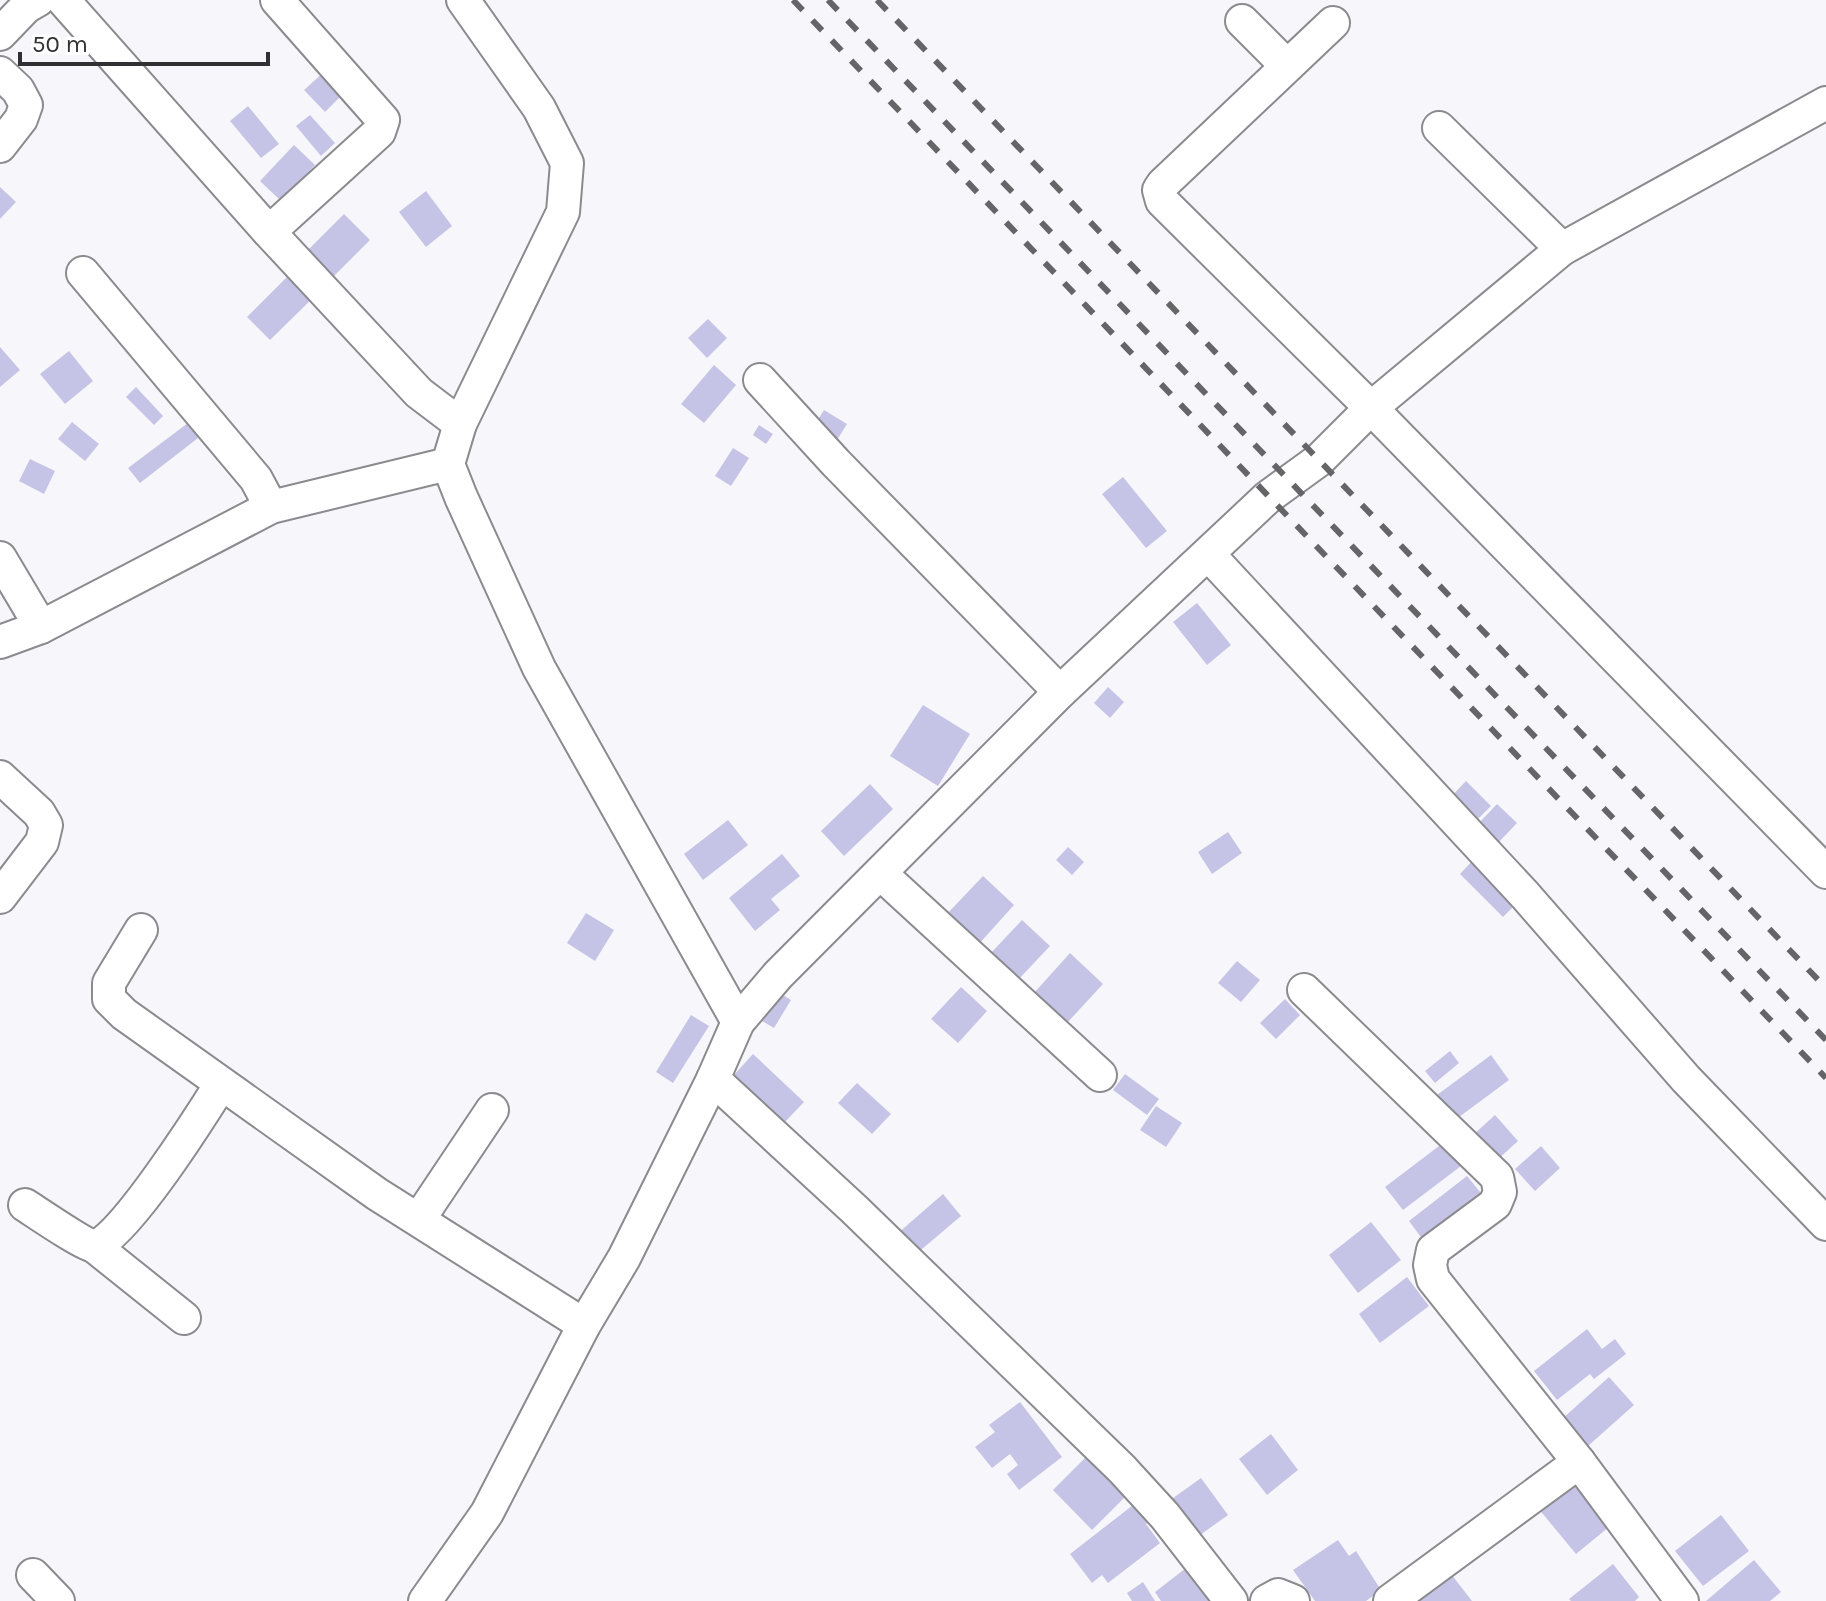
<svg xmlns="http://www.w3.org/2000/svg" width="1826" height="1601" viewBox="0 0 1826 1601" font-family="Karla,sans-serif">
	<rect width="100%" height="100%" fill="#f7f7fb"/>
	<g fill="#c6c4e6">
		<path d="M 324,72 L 344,93 L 325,112 L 304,90 Z"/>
		<path d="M 248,106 L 279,144 L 261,158 L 230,121 Z"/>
		<path d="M 310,115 L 335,143 L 321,156 L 296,126 Z"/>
		<path d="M 294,145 L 315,165 L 281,201 L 260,181 Z"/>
		<path d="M 0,187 L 16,202 L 0,219 Z"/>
		<path d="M 426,191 L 452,226 L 426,247 L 399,212 Z"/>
		<path d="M 344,214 L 370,240 L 334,276 L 308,250 Z"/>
		<path d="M 295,269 L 318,293 L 270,340 L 247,317 Z"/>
		<path d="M 708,319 L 727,338 L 707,358 L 688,338 Z"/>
		<path d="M 0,347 L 20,370 L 0,387 Z"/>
		<path d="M 69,351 L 93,381 L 65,404 L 40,374 Z"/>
		<path d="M 714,365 L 736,385 L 704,423 L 681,404 Z"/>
		<path d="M 136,387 L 163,416 L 154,425 L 126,397 Z"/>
		<path d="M 824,410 L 847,424 L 834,445 L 811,431 Z"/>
		<path d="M 72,422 L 99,444 L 85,461 L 58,439 Z"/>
		<path d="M 188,423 L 198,438 L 140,483 L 128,468 Z"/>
		<path d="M 759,425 L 773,434 L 766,444 L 753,435 Z"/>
		<path d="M 733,448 L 749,458 L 731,486 L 715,476 Z"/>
		<path d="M 30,459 L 55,471 L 44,494 L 19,481 Z"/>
		<path d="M 1123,477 L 1167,531 L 1146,548 L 1102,494 Z"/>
		<path d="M 1197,603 L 1231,645 L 1207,665 L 1173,622 Z"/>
		<path d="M 1108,687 L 1124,702 L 1110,718 L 1094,703 Z"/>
		<path d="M 923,705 L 970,734 L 938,786 L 890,756 Z"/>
		<path d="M 1466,781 L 1491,806 L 1472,825 L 1447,801 Z"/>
		<path d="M 870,784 L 893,809 L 844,856 L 821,831 Z"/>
		<path d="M 1497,804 L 1517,823 L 1498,843 L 1478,824 Z"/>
		<path d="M 728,820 L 748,845 L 703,880 L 684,854 Z"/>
		<path d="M 1228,832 L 1242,853 L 1212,874 L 1198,852 Z"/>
		<path d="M 1068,847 L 1084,862 L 1072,875 L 1056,860 Z"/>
		<path d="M 782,854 L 800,876 L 771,899 L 780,910 L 755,931 L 729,898 Z"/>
		<path d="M 1474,859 L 1518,902 L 1503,917 L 1460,874 Z"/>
		<path d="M 983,876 L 1014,905 L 978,945 L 946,915 Z"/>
		<path d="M 586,913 L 614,930 L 595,961 L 567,943 Z"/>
		<path d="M 1022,920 L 1050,946 L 1018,980 L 990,954 Z"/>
		<path d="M 1070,953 L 1103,984 L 1067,1023 L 1034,993 Z"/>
		<path d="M 1237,961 L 1260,980 L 1241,1002 L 1218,983 Z"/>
		<path d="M 961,987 L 987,1011 L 958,1043 L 931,1019 Z"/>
		<path d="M 773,989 L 791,1000 L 774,1028 L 752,1015 Z"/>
		<path d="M 1285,999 L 1300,1015 L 1276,1039 L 1260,1023 Z"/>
		<path d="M 691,1015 L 709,1026 L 673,1083 L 656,1072 Z"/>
		<path d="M 1450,1051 L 1459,1063 L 1435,1083 L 1425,1071 Z"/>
		<path d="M 753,1054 L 804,1102 L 784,1123 L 733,1076 Z"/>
		<path d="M 1491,1055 L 1509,1080 L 1455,1120 L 1437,1095 Z"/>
		<path d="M 1125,1074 L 1159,1099 L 1147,1115 L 1113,1090 Z"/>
		<path d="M 857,1083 L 891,1114 L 872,1134 L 838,1103 Z"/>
		<path d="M 1156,1106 L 1182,1123 L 1166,1147 L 1140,1130 Z"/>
		<path d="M 1495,1115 L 1518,1141 L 1496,1161 L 1473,1135 Z"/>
		<path d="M 1443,1143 L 1461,1166 L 1403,1210 L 1385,1187 Z"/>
		<path d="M 1541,1146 L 1560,1168 L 1535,1191 L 1515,1169 Z"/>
		<path d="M 1467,1176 L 1485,1198 L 1426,1244 L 1409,1221 Z"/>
		<path d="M 943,1194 L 961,1216 L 915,1255 L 897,1234 Z"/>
		<path d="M 1371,1222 L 1401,1260 L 1358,1293 L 1329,1255 Z"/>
		<path d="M 1407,1277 L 1429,1306 L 1380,1343 L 1359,1314 Z"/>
		<path d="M 1587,1329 L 1602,1349 L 1615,1339 L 1626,1354 L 1594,1379 L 1590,1374 L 1557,1400 L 1534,1371 Z"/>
		<path d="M 1609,1377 L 1634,1405 L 1588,1446 L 1563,1418 Z"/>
		<path d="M 1020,1402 L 1062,1457 L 1019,1490 L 1007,1474 L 1018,1465 L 1010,1454 L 992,1468 L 975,1447 L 995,1432 L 989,1425 Z"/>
		<path d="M 1271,1434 L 1298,1470 L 1267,1495 L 1239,1459 Z"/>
		<path d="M 1093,1450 L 1132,1490 L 1092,1530 L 1053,1490 Z"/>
		<path d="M 1201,1478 L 1228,1515 L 1196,1538 L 1169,1501 Z"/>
		<path d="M 1570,1481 L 1609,1527 L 1576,1554 L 1538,1508 Z"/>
		<path d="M 1137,1502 L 1151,1520 L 1146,1524 L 1160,1543 L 1108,1583 L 1102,1575 L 1092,1583 L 1070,1554 Z"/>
		<path d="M 1721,1515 L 1749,1551 L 1703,1586 L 1675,1551 Z"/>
		<path d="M 1338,1540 L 1349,1556 L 1356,1551 L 1381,1590 L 1366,1601 L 1315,1601 L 1293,1570 Z"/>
		<path d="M 1754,1560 L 1781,1592 L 1770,1601 L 1706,1601 Z"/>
		<path d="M 1613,1564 L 1639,1597 L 1635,1601 L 1571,1601 L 1569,1599 Z"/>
		<path d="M 1190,1565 L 1227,1601 L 1161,1601 L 1155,1592 Z"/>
		<path d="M 1451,1574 L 1472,1601 L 1418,1601 Z"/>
		<path d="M 1143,1582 L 1155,1601 L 1132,1601 L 1127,1593 Z"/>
	</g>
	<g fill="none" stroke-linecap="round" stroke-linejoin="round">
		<defs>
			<g id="minor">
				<path d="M 63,0 L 269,232 L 419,393 L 460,424"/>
				<path d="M 463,0 L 539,108 L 567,163 L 563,212 L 460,424 L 448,464 L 461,497 L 539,668 L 738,1022"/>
				<path d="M 1242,21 L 1287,66"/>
				<path d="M 1333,23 L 1163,184 L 1159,190 L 1162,201 L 1371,408 L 1826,872"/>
				<path d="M 0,34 L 26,7 L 38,0"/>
				<path d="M 0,73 L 18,90 L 26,105 L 21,119 L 0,146"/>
				<path d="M 1439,128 L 1562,249"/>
				<path d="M 269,232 L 379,132 L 383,120 L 277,0"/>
				<path d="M 83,273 L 256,479 L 271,507"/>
				<path d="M 760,380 L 836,463 L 1060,692"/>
				<path d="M 1208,554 L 1525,895 L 1686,1079 L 1826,1224"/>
				<path d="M 0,558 L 41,627"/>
				<path d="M 0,642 L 41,627 L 271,507 L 448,464"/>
				<path d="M 0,777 L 39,813 L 46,825 L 42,842 L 0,897"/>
				<path d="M 880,873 L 1100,1075"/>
				<path d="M 141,930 L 109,983 L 109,999 L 124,1014 L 377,1194 L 584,1325"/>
				<path d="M 1304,990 L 1497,1177 L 1500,1192 L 1495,1204 L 1433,1250 L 1430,1265 L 1433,1279 L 1579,1462 L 1682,1601"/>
				<path d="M 713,1079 L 854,1209 L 1122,1469 L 1165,1516 L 1231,1601"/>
				<path d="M 25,1205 C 36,1212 84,1245 94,1246 C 118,1247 206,1108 221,1084"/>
				<path d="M 419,1219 L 492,1110"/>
				<path d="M 94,1246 L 184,1318"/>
				<path d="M 33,1575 L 58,1601"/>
				<path d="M 425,1601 L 487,1513 L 584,1325 L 624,1258 L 713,1079 L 738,1022 L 778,975 L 1060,692 L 1268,497 L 1319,460 L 1371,408 L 1562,249 L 1826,103"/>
				<path d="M 1267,1601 L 1278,1595 L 1293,1601"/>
				<path d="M 1390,1601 L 1579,1462"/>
			</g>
		</defs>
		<use href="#minor" stroke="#8b8b8f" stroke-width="36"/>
		<use href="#minor" stroke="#fff" stroke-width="32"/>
		<g stroke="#656568" stroke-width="6" stroke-dasharray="14 14" stroke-linecap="butt">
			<path d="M 793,0 L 1826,1078"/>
			<path d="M 828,0 L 1826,1040"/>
			<path d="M 877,0 L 1826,988"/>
		</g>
	</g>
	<path d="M20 52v12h248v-12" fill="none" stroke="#313133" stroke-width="4"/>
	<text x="32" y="52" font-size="24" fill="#313133" stroke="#ffffff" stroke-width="6" paint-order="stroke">50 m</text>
</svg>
